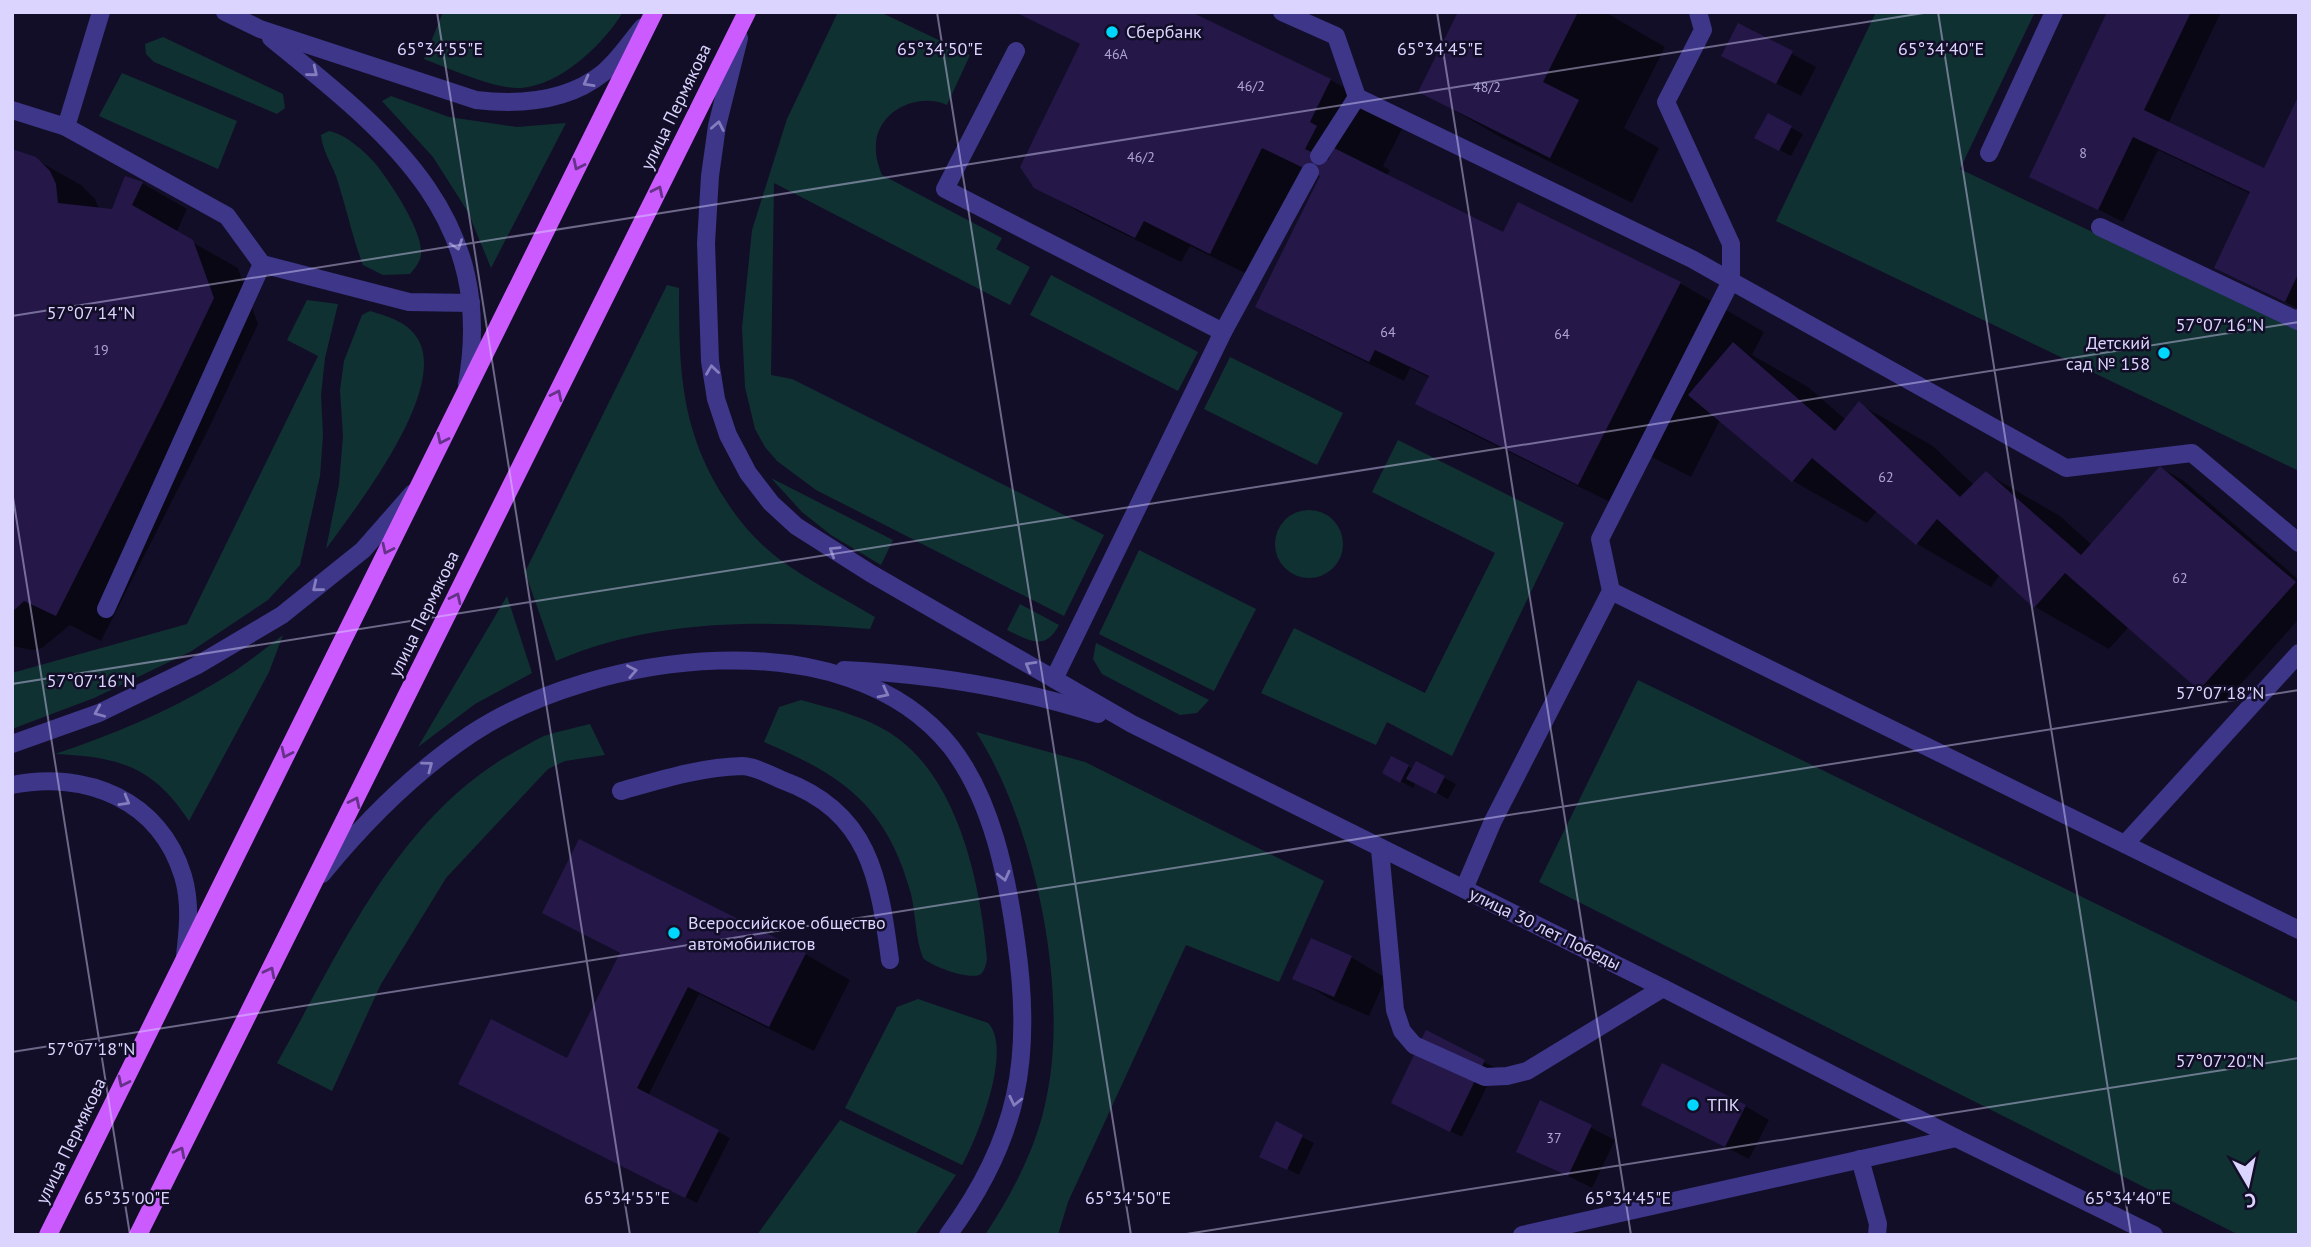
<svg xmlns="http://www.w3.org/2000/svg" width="2311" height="1247" viewBox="0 0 2311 1247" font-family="'PT Sans',sans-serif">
	<rect width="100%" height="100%" fill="#130e27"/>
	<g fill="#103132">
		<path d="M 443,12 L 623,12 C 603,45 558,88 517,88 C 492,88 448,68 424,59 Z"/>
		<path d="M 838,12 L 880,12 L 970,55 L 947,105 C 918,92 879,110 876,143 C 875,155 878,165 882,175 L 1002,238 L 996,249 L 1030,267 L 1010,305 L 774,183 L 771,375 L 792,379 L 1104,535 L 1064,616 L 816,490 L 777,461 L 765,447 L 755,429 L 745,387 L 742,328 L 752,230 L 787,119 Z"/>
		<path d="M 1876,12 L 2035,12 L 1960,169 L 2299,330 L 2299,471 L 1776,221 Z"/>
		<path d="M 163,37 L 283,94 L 285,108 L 277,114 L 154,62 L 146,54 L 145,44 Z"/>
		<path d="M 122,73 L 237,121 L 218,169 L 99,116 Z"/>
		<path d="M 391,96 L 449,117 L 517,127 L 566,123 L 491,268 L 468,212 L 433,157 L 382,101 Z"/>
		<path d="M 329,131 C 345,134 363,150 374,162 C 389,180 424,232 421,255 C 420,262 415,268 410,274 L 383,275 L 363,265 C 352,236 346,206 336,176 C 331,163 322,149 321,135 Z"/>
		<path d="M 1051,275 L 1198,352 L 1178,391 L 1030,315 Z"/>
		<path d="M 667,285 L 679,288 C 679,369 680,429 725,499 C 739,522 758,543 779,559 C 809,581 843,598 875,617 L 870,629 C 765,620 654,618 556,661 L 525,572 Z"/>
		<path d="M 307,300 L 338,304 L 325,358 L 321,395 L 323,435 L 320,476 L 300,565 L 268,600 L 190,652 L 94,698 L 12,729 L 12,673 L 187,624 L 318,356 L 287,340 Z"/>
		<path d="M 370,311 C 389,317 409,322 419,341 C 446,393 356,507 326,549 L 339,484 L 343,436 L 340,390 L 344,361 L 362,315 Z"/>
		<path d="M 1230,357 L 1343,413 L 1317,465 L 1204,409 Z"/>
		<path d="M 1398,440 L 1564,523 L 1452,756 L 1387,722 L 1376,745 L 1261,693 L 1294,628 L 1425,693 L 1495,553 L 1372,492 Z"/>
		<path d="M 771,478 L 893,540 L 881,565 L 831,535 L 802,512 Z"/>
		<circle cx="1309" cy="544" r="34"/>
		<path d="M 1139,550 L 1256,609 L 1214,691 L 1099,634 Z"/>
		<path d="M 507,596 L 532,673 L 475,704 L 418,747 Z"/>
		<path d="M 1020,604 L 1059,625 C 1045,652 1029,640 1007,630 Z"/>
		<path d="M 283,635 L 269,672 L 189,821 C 153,766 119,757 55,754 C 112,735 165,713 217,682 C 240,669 262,651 283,635 Z"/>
		<path d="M 1096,643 L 1209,700 L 1197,713 L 1180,715 L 1102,674 L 1093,659 Z"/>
		<path d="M 1638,680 L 2299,1003 L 2299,1235 L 2239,1235 L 1539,882 Z"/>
		<path d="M 801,700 C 834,709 872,718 900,740 C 960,786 981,887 987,959 C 986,964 985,970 981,974 C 970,981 931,966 923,958 C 915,937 916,915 911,894 C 887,806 844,776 764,742 L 779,707 Z"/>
		<path d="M 590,724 L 605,755 L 565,761 L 548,769 L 446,878 L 381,984 L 332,1091 L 277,1063 C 340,952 396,820 511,754 C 522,748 533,741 544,736 C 559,731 575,728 590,724 Z"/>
		<path d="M 976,732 L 1085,762 L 1324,881 L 1279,982 L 1186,945 L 1068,1202 L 1058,1235 L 985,1235 C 1012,1194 1036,1149 1046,1100 C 1070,992 1035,824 976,732 Z"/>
		<path d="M 918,999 L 988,1023 C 1013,1049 978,1136 962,1165 L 845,1108 L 897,1007 Z"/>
		<path d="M 840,1120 L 956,1175 L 915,1235 L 757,1235 Z"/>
	</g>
	<g fill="#0007">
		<path d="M 1019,12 L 1187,12 L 1331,80 L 1405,123 L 1383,166 L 1390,170 L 1387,176 L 1504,234 L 1680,283 L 1764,332 L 1752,355 L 1808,387 L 1846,420 L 1859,404 L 1933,446 L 1974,485 L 1986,473 L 2060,516 L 2092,545 L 2161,468 L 2184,481 L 2299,580 L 2299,619 L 2224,703 L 2200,689 L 2129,627 L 2109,649 L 2035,607 L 2000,575 L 1991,587 L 1917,544 L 1877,511 L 1867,523 L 1793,481 L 1720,420 L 1691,477 L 1640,451 L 1614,504 L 1452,424 L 1417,403 L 1430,378 L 1410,368 L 1404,381 L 1293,326 L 1258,306 L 1322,176 L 1309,170 L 1255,278 L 1190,246 L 1181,262 L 1081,213 L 1035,186 L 1081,45 Z"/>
		<path d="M 1460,12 L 1605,12 L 1665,47 L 1624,128 L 1659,148 L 1632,203 L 1502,138 L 1421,91 Z"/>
		<path d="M 2109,12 L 2221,12 L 2168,124 L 2265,170 L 2299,99 L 2299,309 L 2216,268 L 2251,194 L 2158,150 L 2123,222 L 2031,176 Z"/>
		<path d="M 1739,25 L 1816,67 L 1801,96 L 1747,69 Z"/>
		<path d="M 1768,115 L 1803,134 L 1791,156 L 1768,144 Z"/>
		<path d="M 12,151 L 35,159 L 81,185 L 95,199 L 99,209 L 113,210 L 126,178 L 142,183 L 187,209 L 176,233 L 238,268 L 258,324 L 209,428 L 101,641 L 70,625 L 42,648 L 32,650 L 12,646 Z"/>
		<path d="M 1391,758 L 1413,769 L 1416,763 L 1456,784 L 1448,799 L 1416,782 L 1413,788 L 1384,772 Z"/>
		<path d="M 544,913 L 805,954 L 850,980 L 814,1051 L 699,994 L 648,1096 L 730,1138 L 697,1203 L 472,1090 L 568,1060 L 621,954 Z"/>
		<path d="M 1351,957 L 1386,978 L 1369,1016 L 1330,999 L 1295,978 Z"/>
		<path d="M 1427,1033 L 1496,1068 L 1462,1137 L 1404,1109 Z"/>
		<path d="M 1541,1102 L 1615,1140 L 1592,1188 L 1518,1151 Z"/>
		<path d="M 1643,1105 L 1745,1106 L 1769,1120 L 1749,1159 Z"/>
		<path d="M 1277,1124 L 1314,1143 L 1299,1175 L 1273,1162 Z"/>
	</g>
	<g fill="#251849">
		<path d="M 1015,12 L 1191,12 L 1331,79 L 1310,122 L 1317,126 L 1305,149 L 1328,160 L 1334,148 L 1503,232 L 1518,202 L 1681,282 L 1578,485 L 1415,404 L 1429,376 L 1375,350 L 1369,362 L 1255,307 L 1320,176 L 1262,148 L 1210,254 L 1144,221 L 1135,238 L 1034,188 L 1020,167 L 1080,44 Z"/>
		<path d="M 1458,12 L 1578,12 L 1543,82 L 1579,100 L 1550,158 L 1418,92 Z"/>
		<path d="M 2107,12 L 2191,12 L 2144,110 L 2264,168 L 2299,95 L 2299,272 L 2285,302 L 2214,268 L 2250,192 L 2133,137 L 2098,210 L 2029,177 Z"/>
		<path d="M 1738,23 L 1793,51 L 1776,84 L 1721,56 Z"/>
		<path d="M 1768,113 L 1792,126 L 1779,151 L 1754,138 Z"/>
		<path d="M 12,149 L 36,157 L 50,171 L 56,184 L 58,203 L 112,209 L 125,176 L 143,182 L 132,205 L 193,240 L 214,298 L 164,402 L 56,616 L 24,601 L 12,612 Z"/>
		<path d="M 1733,342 L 1835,431 L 1859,401 L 1960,497 L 1986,471 L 2081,555 L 2160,466 L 2296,582 L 2199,690 L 2065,573 L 2034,608 L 1937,519 L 1916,545 L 1812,458 L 1792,482 L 1688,395 Z"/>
		<path d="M 1391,756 L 1409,765 L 1400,783 L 1382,773 Z"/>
		<path d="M 1416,761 L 1445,776 L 1436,794 L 1406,779 Z"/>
		<path d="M 579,839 L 806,953 L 769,1027 L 688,987 L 637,1088 L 719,1130 L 685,1198 L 458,1084 L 491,1019 L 567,1058 L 620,953 L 542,913 Z"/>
		<path d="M 1311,938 L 1352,956 L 1334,997 L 1292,979 Z"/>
		<path d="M 1426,1030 L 1485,1060 L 1450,1132 L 1391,1103 Z"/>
		<path d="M 1662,1063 L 1746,1105 L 1725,1147 L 1641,1105 Z"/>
		<path d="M 1540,1100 L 1592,1125 L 1568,1176 L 1516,1152 Z"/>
		<path d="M 1276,1121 L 1303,1135 L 1287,1170 L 1259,1157 Z"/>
	</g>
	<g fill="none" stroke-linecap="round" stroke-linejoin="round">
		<g stroke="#3d3689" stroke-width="18">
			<path d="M 225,12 L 260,29 L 476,100 C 520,105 567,102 603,73 C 618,61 630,42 643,27"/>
			<path d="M 1282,12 L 1336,36 L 1357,97 L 1692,259 L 1731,281 L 1731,244 L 1666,102 L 1703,30 L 1698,12"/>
			<path d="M 271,38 C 388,133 497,216 467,384"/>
			<path d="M 739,38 L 717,126 L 710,176 L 706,243 L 710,361 L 716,399 L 728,435 L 748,473 L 771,503 L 796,526 L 870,573 L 1132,724 L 1663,988 L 1956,1138 L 2154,1235"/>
			<path d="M 1016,51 L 945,189 L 1223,332 L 1054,679"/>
			<path d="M 12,110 L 66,127 L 101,12"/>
			<path d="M 66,127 L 227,216 L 262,264 L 409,302 L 471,303"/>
			<path d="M 1989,153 L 2054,12"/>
			<path d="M 1319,156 L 1357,97"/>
			<path d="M 2100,227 L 2298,321 L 2299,318"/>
			<path d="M 1223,332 L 1310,172"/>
			<path d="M 1611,591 L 1600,539 L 1731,281 L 2066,468 L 2192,453 L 2299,543"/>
			<path d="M 106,609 L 262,264"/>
			<path d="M 844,670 C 933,674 1014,687 1098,714"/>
			<path d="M 12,744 L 99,713 L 196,666 L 282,615 L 363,550 L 413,493"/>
			<path d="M 12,785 C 86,770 160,800 183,876 C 191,902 188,930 185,956"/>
			<path d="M 621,791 C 660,780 701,767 742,766 C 754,766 770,775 782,780 C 870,812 879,878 890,960"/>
			<path d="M 2125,844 L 2299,653"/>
			<path d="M 1380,849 L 1395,1010 L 1402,1031 L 1414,1045 L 1485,1077 L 1507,1076 L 1527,1071 L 1663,988"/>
			<path d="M 322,874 C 366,820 413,773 471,734 C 595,652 847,616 951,747 C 992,800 1007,876 1016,941 C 1033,1057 1019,1139 948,1235"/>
			<path d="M 1464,889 L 1493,821 L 1611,591 L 2299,930"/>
			<path d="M 1860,1159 L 1878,1224 L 1877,1235"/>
			<path d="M 1522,1235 L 1956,1138"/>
		</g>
		<g stroke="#cb5bff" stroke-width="18">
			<path d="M 48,1235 L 654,12"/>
			<path d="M 138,1235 L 747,12"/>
		</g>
	</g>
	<defs><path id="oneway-chevron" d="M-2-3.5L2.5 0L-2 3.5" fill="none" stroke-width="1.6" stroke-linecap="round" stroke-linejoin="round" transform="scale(1.75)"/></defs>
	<g stroke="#847dbe">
		<use href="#oneway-chevron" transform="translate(313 72) rotate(39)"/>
		<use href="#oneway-chevron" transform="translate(588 82) rotate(151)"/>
		<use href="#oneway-chevron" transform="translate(718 126) rotate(-79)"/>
		<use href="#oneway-chevron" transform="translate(457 245) rotate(71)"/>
		<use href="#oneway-chevron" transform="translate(712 370) rotate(-98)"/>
		<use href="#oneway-chevron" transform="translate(834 551) rotate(-148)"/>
		<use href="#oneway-chevron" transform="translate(317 587) rotate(141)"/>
		<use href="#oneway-chevron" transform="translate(1030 666) rotate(-150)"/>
		<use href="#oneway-chevron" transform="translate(632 671) rotate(-11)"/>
		<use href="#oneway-chevron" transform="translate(884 693) rotate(27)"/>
		<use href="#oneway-chevron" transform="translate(99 712) rotate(157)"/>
		<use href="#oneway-chevron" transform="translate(428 766) rotate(-37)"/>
		<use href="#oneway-chevron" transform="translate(125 801) rotate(30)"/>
		<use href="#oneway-chevron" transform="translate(1004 876) rotate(76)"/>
		<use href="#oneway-chevron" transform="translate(1015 1101) rotate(103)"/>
	</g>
	<g stroke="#663188">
		<use href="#oneway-chevron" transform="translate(578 165) rotate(116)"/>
		<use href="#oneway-chevron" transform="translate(658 191) rotate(-64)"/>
		<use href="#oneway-chevron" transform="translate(557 395) rotate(-64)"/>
		<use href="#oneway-chevron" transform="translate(442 439) rotate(116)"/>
		<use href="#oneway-chevron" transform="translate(387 549) rotate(116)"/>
		<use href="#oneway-chevron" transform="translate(456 598) rotate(-64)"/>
		<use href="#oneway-chevron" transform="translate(286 753) rotate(116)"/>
		<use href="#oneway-chevron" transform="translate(355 802) rotate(-64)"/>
		<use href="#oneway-chevron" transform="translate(270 972) rotate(-63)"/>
		<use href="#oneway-chevron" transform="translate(123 1082) rotate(116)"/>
		<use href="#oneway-chevron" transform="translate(180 1152) rotate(-63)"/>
	</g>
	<path fill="none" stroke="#dbd4ff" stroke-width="2" stroke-opacity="0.45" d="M 437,12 L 630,1235M 937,12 L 1131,1235M 1437,12 L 1631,1235M 1938,12 L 2131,1235M 12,316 L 1930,12M 12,491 L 130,1235M 12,684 L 2299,322M 12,1052 L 2299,690M 1180,1235 L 2299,1058"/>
	<g fill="#00d7ff" stroke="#130e27" stroke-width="2.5">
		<circle cx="1112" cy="32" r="7"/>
		<circle cx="2164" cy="353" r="7"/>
		<circle cx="674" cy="933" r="7"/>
		<circle cx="1693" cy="1105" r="7"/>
	</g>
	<g text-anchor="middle" stroke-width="5" stroke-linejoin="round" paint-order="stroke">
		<g font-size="14" fill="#aea5d2">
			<text x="1116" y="59">46А</text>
			<text x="1251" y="91">46/2</text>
			<text x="1487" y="92">48/2</text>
			<text x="2083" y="158">8</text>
			<text x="1141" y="162">46/2</text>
			<text x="1388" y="337">64</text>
			<text x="1562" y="339">64</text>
			<text x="101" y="355">19</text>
			<text x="1886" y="482">62</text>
			<text x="2180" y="583">62</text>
			<text x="1554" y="1143">37</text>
		</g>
		<g font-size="18" fill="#dbd4ff" stroke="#130e27" text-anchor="start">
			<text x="1126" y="38">Сбербанк</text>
			<text x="2150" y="349" text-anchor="end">Детский<tspan x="2150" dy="21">сад № 158</tspan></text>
			<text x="688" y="929">Всероссийское общество<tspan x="688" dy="21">автомобилистов</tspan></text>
			<text x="1707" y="1111">ТПК</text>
		</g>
		<g font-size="18" fill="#dbd4ff" stroke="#130e27">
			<text transform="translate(676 107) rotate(-64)" y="6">улица Пермякова</text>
			<text transform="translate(424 614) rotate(-64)" y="6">улица Пермякова</text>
			<text transform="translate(1545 929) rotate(26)" y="6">улица 30 лет Победы</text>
			<text transform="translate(71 1141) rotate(-64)" y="6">улица Пермякова</text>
		</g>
	</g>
	<g font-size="18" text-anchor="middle" fill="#dbd4ff" stroke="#130e27" stroke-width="5" stroke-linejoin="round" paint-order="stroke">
		<text x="440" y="55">65°34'55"E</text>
		<text x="940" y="55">65°34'50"E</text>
		<text x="1440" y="55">65°34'45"E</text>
		<text x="1941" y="55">65°34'40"E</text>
		<text x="91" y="319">57°07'14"N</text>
		<text x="2220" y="331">57°07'16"N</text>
		<text x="91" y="687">57°07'16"N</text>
		<text x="2220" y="699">57°07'18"N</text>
		<text x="91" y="1055">57°07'18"N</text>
		<text x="2220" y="1067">57°07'20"N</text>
		<text x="127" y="1204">65°35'00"E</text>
		<text x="627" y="1204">65°34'55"E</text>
		<text x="1128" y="1204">65°34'50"E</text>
		<text x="1628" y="1204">65°34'45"E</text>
		<text x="2128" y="1204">65°34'40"E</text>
	</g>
	<rect width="2311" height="1247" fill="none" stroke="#dbd4ff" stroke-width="28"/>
	<g transform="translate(2248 1184) rotate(171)" stroke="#130e27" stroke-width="5" paint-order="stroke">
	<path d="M0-5L12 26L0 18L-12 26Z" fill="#dbd4ff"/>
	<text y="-10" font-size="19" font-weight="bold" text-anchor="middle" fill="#dbd4ff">С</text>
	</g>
</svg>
